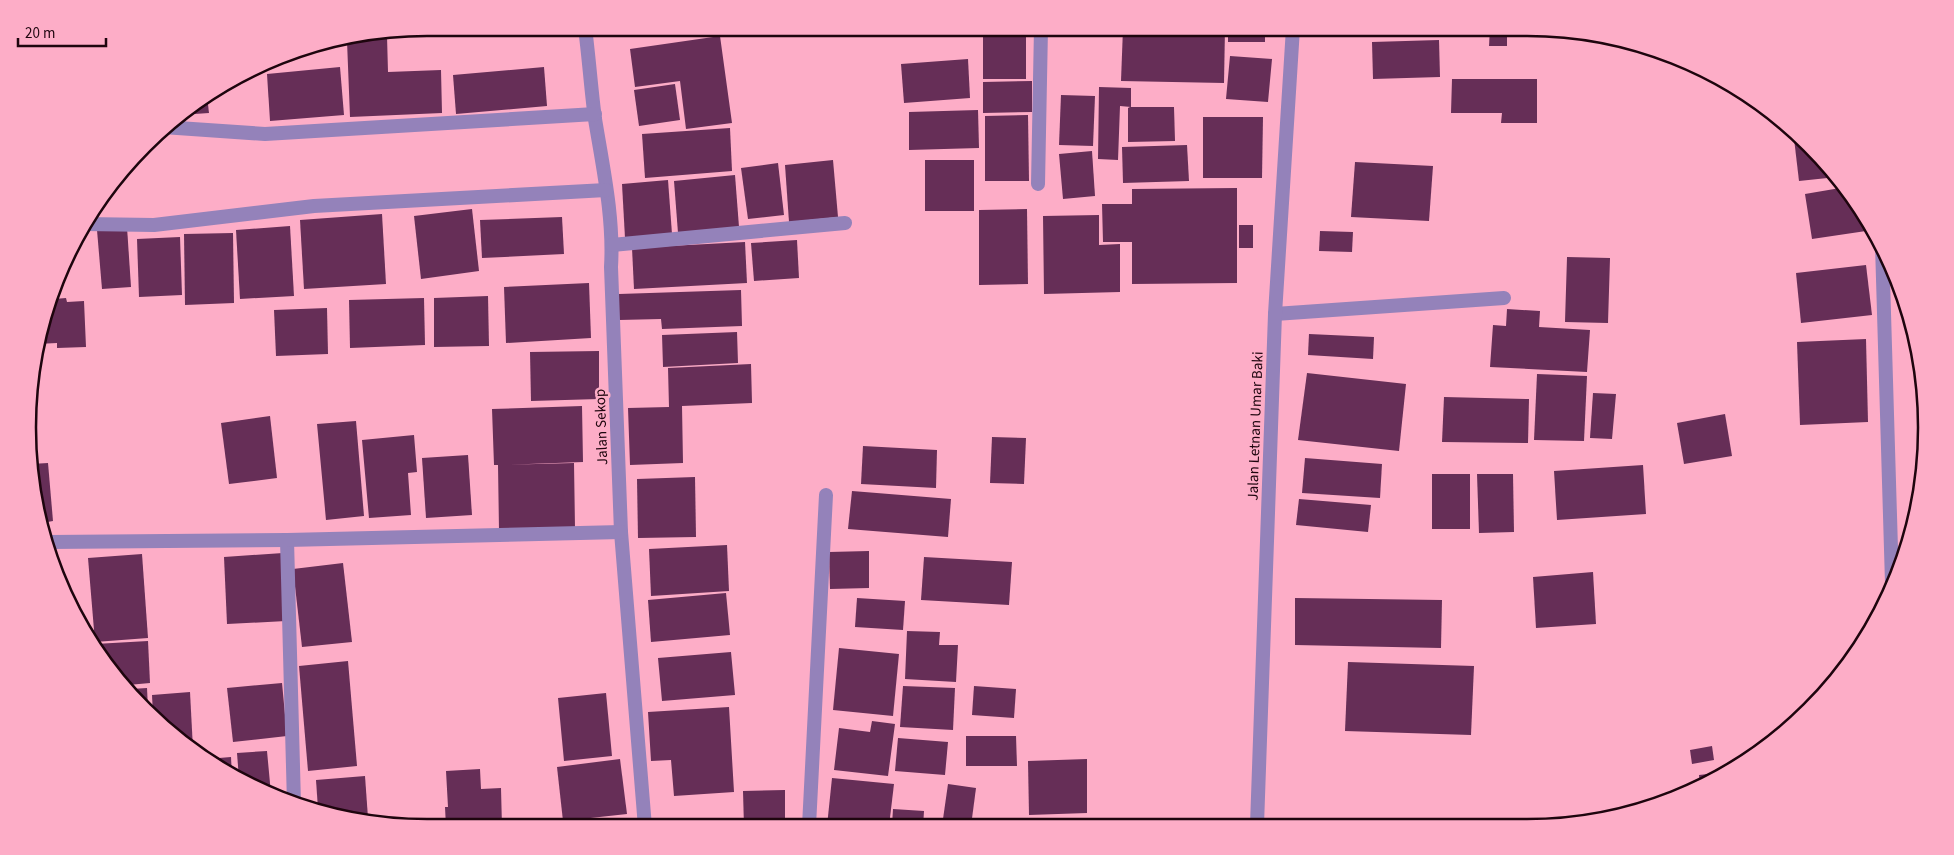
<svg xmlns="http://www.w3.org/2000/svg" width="1954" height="855" viewBox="0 0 1954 855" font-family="'Source Sans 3',sans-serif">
	<rect width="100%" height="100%" fill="#fdadc7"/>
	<g fill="#662e57">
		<rect x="1051" y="28" width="46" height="8"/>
		<path d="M 1123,28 L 1225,28 L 1224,83 L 1121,81 Z"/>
		<rect x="1228" y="28" width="37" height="14"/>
		<path d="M 1490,28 L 1507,29 L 1507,46 L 1489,46 Z"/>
		<path d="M 1026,34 L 1026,79 L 983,79 L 983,35 Z"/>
		<path d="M 387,36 L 388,72 L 441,70 L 442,113 L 350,117 L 347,41 Z"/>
		<path d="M 720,36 L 732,123 L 686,129 L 680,81 L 635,87 L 630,49 Z"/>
		<path d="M 1439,40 L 1440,77 L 1373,79 L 1372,42 Z"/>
		<path d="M 1230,56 L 1272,59 L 1268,102 L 1226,99 Z"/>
		<path d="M 968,59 L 970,98 L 904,103 L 901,64 Z"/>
		<path d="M 340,67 L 344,115 L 270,121 L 267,74 Z"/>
		<path d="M 544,67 L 547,106 L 456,114 L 453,75 Z"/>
		<path d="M 1452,79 L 1537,79 L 1537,123 L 1501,123 L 1502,113 L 1451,113 Z"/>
		<path d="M 1032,81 L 1032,112 L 983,113 L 983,82 Z"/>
		<path d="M 675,84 L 680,120 L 639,126 L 634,90 Z"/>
		<path d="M 1099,87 L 1131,88 L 1131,107 L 1120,106 L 1118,160 L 1098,159 Z"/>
		<path d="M 1061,95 L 1095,96 L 1093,146 L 1059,145 Z"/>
		<path d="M 207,96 L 209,113 L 180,115 Z"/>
		<path d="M 1130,107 L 1174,107 L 1175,141 L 1128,142 L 1128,108 Z"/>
		<path d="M 978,110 L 979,148 L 909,150 L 909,112 Z"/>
		<path d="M 1028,115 L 1029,181 L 985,181 L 985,116 Z"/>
		<path d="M 1203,117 L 1263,117 L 1262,178 L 1203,178 Z"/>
		<path d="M 730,128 L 732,171 L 645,178 L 642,134 Z"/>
		<path d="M 1793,130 L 1837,177 L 1799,181 Z"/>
		<path d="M 1187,145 L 1189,181 L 1123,183 L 1122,147 Z"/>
		<path d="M 1092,151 L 1095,196 L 1063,199 L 1059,154 Z"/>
		<path d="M 833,160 L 838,217 L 789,222 L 785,165 Z"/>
		<rect x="925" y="160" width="49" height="51"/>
		<path d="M 1355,162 L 1433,166 L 1429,221 L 1351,217 Z"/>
		<path d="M 778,163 L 784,215 L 748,219 L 741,168 Z"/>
		<path d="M 735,175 L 739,227 L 678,233 L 674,181 Z"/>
		<path d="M 668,180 L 672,234 L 625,238 L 622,184 Z"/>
		<path d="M 1846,187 L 1863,216 L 1866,231 L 1812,239 L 1805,194 Z"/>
		<path d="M 1237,188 L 1237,283 L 1132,284 L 1132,242 L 1103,242 L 1102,204 L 1132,204 L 1132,189 Z"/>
		<path d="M 472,209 L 479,271 L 421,279 L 414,216 Z"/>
		<path d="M 1027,209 L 1028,284 L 979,285 L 979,210 Z"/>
		<path d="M 382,214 L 386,284 L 304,289 L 300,220 Z"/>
		<path d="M 1099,215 L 1099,245 L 1120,244 L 1120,292 L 1044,294 L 1043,216 Z"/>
		<path d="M 562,217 L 564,254 L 482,258 L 480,220 Z"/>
		<rect x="1239" y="225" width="14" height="23"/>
		<path d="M 290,226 L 294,296 L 240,299 L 236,230 Z"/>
		<path d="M 127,227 L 131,287 L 102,289 L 97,230 Z"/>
		<path d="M 1320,231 L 1353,232 L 1352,252 L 1319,251 Z"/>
		<path d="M 233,233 L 234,303 L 185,305 L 184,234 Z"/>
		<path d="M 180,237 L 182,295 L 139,297 L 137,239 Z"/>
		<path d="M 797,240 L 799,278 L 754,281 L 751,243 Z"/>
		<path d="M 745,242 L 747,283 L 634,289 L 632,248 Z"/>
		<path d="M 1567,257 L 1610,258 L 1608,323 L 1565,322 Z"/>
		<path d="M 1866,265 L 1872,315 L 1801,323 L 1796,273 Z"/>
		<path d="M 589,283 L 591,338 L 506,343 L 504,287 Z"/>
		<path d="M 741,290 L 742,326 L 662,329 L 661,319 L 619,320 L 619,294 Z"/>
		<path d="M 488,296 L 489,346 L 434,347 L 434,298 Z"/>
		<path d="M 66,298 L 67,302 L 84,301 L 86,347 L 57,348 L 57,343 L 37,344 L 54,299 Z"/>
		<path d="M 424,298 L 425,345 L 350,348 L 349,300 Z"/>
		<path d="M 327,308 L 328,354 L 276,356 L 274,310 Z"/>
		<path d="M 1507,309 L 1540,311 L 1539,327 L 1590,330 L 1587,372 L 1490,367 L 1493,325 L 1506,326 Z"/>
		<path d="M 737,332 L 738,363 L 663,367 L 662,335 Z"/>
		<path d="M 1309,334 L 1374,337 L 1373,359 L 1308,355 Z"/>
		<path d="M 1866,339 L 1868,422 L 1800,425 L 1797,342 Z"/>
		<path d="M 1916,349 L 1917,349 L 1921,373 L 1916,373 Z"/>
		<path d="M 599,351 L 599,399 L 531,401 L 530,352 Z"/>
		<path d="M 751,364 L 752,403 L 682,406 L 683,463 L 630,465 L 628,408 L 669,407 L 668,368 Z"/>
		<path d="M 1307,373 L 1406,384 L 1399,451 L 1298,440 Z"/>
		<path d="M 1537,374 L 1587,376 L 1584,441 L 1534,440 Z"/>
		<path d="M 1593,393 L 1616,394 L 1612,439 L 1590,438 Z"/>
		<path d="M 1444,397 L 1529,399 L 1528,443 L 1442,442 Z"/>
		<path d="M 582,406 L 583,462 L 500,465 L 574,463 L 575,528 L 499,530 L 498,465 L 494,465 L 492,409 Z"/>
		<path d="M 1725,414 L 1732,456 L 1684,464 L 1677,423 Z"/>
		<path d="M 270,416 L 277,478 L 229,484 L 221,423 Z"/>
		<path d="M 356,421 L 364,516 L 326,520 L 317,424 Z"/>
		<path d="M 414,435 L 417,472 L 408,473 L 411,515 L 369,518 L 362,440 Z"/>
		<path d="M 992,437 L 1026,438 L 1024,484 L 990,483 Z"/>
		<path d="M 863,446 L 937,450 L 936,488 L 861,484 Z"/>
		<path d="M 468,455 L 472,515 L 426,518 L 422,458 Z"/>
		<path d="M 1305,458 L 1382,464 L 1380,498 L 1302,493 Z"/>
		<path d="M 48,463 L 53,521 L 42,523 L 35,505 L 31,464 Z"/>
		<path d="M 1643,465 L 1646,514 L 1557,520 L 1554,471 Z"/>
		<rect x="1432" y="474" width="38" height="55"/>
		<path d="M 1477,474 L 1513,474 L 1514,532 L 1479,533 Z"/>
		<path d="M 695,477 L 696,537 L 638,538 L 637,479 Z"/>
		<path d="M 852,491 L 951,499 L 948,537 L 848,529 Z"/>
		<path d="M 1299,499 L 1371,505 L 1368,532 L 1296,525 Z"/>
		<path d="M 727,545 L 729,591 L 651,596 L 649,549 Z"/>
		<path d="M 869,551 L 869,588 L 830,589 L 829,552 Z"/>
		<path d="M 283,553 L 286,621 L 227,624 L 224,557 Z"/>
		<path d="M 142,554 L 148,638 L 95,642 L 88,558 Z"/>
		<path d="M 924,557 L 1012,562 L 1009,605 L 921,600 Z"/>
		<path d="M 343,563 L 352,642 L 302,647 L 293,569 Z"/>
		<path d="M 1593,572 L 1596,624 L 1536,628 L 1533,577 Z"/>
		<path d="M 726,593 L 730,635 L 651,642 L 648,600 Z"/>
		<path d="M 857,598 L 905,601 L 903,630 L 855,627 Z"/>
		<path d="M 1295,598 L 1442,600 L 1441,648 L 1295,645 Z"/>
		<path d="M 907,631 L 940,632 L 939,645 L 958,645 L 956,682 L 905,679 Z"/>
		<path d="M 148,641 L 150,683 L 128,685 L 95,644 Z"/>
		<path d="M 839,648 L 899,654 L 893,716 L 833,710 Z"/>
		<path d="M 731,652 L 735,695 L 662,701 L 658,658 Z"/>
		<path d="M 348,661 L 357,766 L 308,771 L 299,666 Z"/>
		<path d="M 1348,662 L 1474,666 L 1471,735 L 1345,731 Z"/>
		<path d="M 282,683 L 287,736 L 233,742 L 227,688 Z"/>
		<path d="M 903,686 L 955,688 L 953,730 L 900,727 Z"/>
		<path d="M 974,686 L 1016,689 L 1014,718 L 972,715 Z"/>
		<path d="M 147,688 L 148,709 L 131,689 Z"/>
		<path d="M 190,692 L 193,749 L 164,728 L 153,715 L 152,695 Z"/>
		<path d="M 606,693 L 612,756 L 564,761 L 558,698 Z"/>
		<path d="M 729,707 L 734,792 L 674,796 L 671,760 L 651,761 L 648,712 Z"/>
		<path d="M 872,721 L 895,724 L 888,776 L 834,770 L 839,728 L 870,732 Z"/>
		<path d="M 966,736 L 1016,736 L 1017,766 L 966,766 Z"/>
		<path d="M 898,738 L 948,742 L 945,775 L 895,771 Z"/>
		<path d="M 1712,746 L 1714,760 L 1692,764 L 1690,750 Z"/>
		<path d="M 267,751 L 271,794 L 239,779 L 237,753 Z"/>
		<path d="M 231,757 L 232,776 L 207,759 Z"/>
		<path d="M 620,759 L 627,814 L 563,821 L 557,767 Z"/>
		<path d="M 1087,759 L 1087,813 L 1029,815 L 1028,761 Z"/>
		<path d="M 480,769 L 481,789 L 501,788 L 502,827 L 446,827 L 445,807 L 448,807 L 446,771 Z"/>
		<path d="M 1725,772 L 1703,786 L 1700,787 L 1699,775 Z"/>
		<path d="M 365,776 L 368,818 L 318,809 L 316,780 Z"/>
		<path d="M 832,778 L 894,784 L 889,826 L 827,826 Z"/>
		<path d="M 948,784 L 976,788 L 971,826 L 942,826 Z"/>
		<path d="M 785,790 L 785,826 L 744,827 L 743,791 Z"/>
		<path d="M 893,809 L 924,811 L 923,826 L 892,826 Z"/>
		<path d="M 420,818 L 421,826 L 393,822 L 393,821 Z"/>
		<path d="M 1012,822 L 1012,826 L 976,826 L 976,824 Z"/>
		<path d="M 1028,822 L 1081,824 L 1081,826 L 1028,826 Z"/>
	</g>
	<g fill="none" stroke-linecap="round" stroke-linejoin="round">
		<g stroke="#9482ba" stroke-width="14">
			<path d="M 585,28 C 589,58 591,89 595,119 C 603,168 614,218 611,267 L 621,532 L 645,827"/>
			<path d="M 163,127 L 265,134 L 595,114"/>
			<path d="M 1038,184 L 1041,28"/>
			<path d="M 84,224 L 154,225 L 314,206 L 606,190"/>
			<path d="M 612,245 L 845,223"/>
			<path d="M 1882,245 L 1892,583"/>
			<path d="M 1275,314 L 1504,298"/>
			<path d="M 287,540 L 294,804"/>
			<path d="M 49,542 L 287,540 L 621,532"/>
			<path d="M 809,826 L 826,495"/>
		</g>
		<path stroke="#9482ba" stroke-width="14" d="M 1257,825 L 1275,314 L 1293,28"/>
	</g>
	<g text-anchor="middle" stroke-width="5" stroke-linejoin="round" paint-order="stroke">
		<g font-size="15" fill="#1e050e" stroke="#fdadc7">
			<text transform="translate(1255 426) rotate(-88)" y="5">Jalan Letnan Umar Baki</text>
			<text transform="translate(601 427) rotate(-92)" y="5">Jalan Sekop</text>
		</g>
	</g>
	<path d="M0 0H1954V855H0ZM427 36H1527A391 391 0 0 1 1918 427V428A391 391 0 0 1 1527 819H427A391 391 0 0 1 36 428V427A391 391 0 0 1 427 36Z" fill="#fdadc7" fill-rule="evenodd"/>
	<path fill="none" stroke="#1e050e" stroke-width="2.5" d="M427 36H1527A391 391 0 0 1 1918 427V428A391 391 0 0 1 1527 819H427A391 391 0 0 1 36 428V427A391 391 0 0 1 427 36Z"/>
	<path d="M18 38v8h88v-8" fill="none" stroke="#1e050e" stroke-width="2.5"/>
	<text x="25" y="38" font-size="15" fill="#1e050e" stroke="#fdadc7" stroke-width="4" paint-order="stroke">20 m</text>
</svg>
